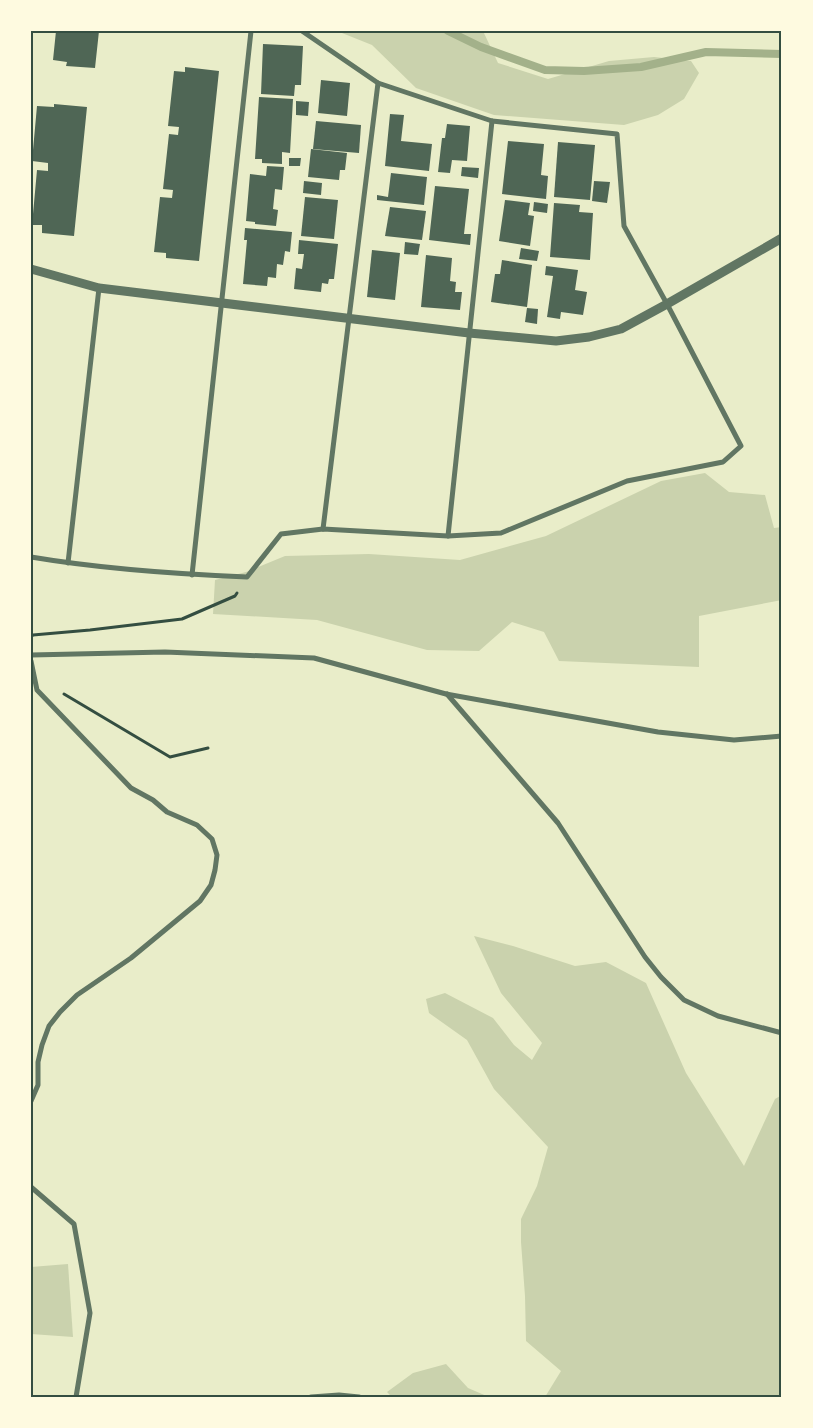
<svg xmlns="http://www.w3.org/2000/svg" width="813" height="1428" viewBox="0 0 813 1428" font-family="Signika,sans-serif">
	<rect width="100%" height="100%" fill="#e9edc9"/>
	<g fill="#cad2ad">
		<path d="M 337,31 L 483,31 L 498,63 L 548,79 L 609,61 L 654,57 L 691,61 L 699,73 L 684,99 L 658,115 L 624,125 L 494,115 L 416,88 L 372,45 Z"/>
		<path d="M 705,473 L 729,492 L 765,495 L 774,528 L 782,527 L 782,600 L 699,616 L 699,667 L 559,661 L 544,632 L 512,622 L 479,651 L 427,650 L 317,620 L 213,614 L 215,580 L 246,572 L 285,556 L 369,554 L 460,560 L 546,536 L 661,481 Z"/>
		<path d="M 474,936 L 513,946 L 575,966 L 606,962 L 646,983 L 686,1073 L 744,1166 L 775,1099 L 782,1095 L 782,1397 L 545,1397 L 561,1371 L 526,1341 L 525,1296 L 521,1242 L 521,1219 L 537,1186 L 548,1147 L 494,1089 L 467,1040 L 429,1013 L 426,999 L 445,993 L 493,1018 L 514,1045 L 532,1060 L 542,1043 L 501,993 Z"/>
		<path d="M 68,1264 L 73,1337 L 31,1334 L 31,1267 Z"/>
		<path d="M 446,1364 L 468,1388 L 489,1397 L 392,1397 L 387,1392 L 413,1373 Z"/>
	</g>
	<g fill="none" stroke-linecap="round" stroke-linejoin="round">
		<path stroke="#a3b18a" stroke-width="8" d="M 448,31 L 481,47 L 545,70 L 584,71 L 641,67 L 706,52 L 782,54"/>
	</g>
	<g fill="#4f6655">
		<path d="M 56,31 L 99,31 L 95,68 L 66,66 L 67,62 L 53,60 Z"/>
		<path d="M 263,44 L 303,46 L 301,85 L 295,85 L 294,96 L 261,94 Z"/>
		<path d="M 185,67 L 219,71 L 199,261 L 166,258 L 166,253 L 154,252 L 160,197 L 172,198 L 173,190 L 163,189 L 169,134 L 178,135 L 179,127 L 168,126 L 174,71 L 185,72 Z"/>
		<path d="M 321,80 L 350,83 L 347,116 L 318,113 Z"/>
		<path d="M 259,97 L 293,99 L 290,153 L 282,152 L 282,164 L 262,163 L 262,159 L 255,159 Z"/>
		<path d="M 296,101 L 309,102 L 308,116 L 296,115 Z"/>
		<path d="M 54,104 L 87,107 L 74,236 L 42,233 L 42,225 L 32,225 L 37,170 L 48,171 L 48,163 L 32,161 L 37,106 L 54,107 Z"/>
		<path d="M 390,114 L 404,115 L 401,141 L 432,144 L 429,171 L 385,166 Z"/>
		<path d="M 316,121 L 361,125 L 359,153 L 313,149 Z"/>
		<path d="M 447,124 L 470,126 L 467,161 L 452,160 L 450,173 L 438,172 L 442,138 L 445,138 Z"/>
		<path d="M 508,141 L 544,144 L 541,175 L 548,176 L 546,199 L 502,194 Z"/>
		<path d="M 558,142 L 595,145 L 590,200 L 554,197 Z"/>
		<path d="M 311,149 L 347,153 L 345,170 L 340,170 L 339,180 L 308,177 Z"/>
		<path d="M 289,158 L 301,158 L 300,166 L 289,166 Z"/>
		<path d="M 267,166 L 284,167 L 282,190 L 275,189 L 273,209 L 278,210 L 276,226 L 255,224 L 255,222 L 246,221 L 250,174 L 266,176 Z"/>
		<path d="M 462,167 L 479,168 L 478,178 L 461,176 Z"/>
		<path d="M 391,173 L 427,177 L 424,205 L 377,200 L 377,195 L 388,197 Z"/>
		<path d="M 304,181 L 322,183 L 321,195 L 303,193 Z"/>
		<path d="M 594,181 L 610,182 L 607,203 L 592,201 Z"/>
		<path d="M 435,186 L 469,189 L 464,234 L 471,234 L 470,245 L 429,240 Z"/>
		<path d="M 305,197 L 338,200 L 334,239 L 301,236 Z"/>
		<path d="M 505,200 L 530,203 L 528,215 L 534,216 L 530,246 L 499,241 Z"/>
		<path d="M 534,202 L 548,204 L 547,213 L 533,211 Z"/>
		<path d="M 554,203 L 580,205 L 579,212 L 593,213 L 590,260 L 550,257 Z"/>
		<path d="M 390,207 L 426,211 L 422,240 L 385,236 Z"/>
		<path d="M 245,228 L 292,232 L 290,252 L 285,251 L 283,265 L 277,264 L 276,278 L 268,277 L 267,286 L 243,284 L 247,240 L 244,240 Z"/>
		<path d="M 299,240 L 338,244 L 334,279 L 329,279 L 328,284 L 322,283 L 321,292 L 294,289 L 296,268 L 302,269 L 304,254 L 298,254 Z"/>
		<path d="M 405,242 L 420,244 L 418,255 L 404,254 Z"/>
		<path d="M 521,248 L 539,251 L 537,261 L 519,259 Z"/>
		<path d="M 372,250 L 400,253 L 395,300 L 367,297 Z"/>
		<path d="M 426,255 L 452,258 L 450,281 L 456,282 L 455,292 L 462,292 L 460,310 L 421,307 Z"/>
		<path d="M 502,260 L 532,265 L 527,307 L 491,302 L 495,274 L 500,274 Z"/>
		<path d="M 546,266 L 578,270 L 575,290 L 587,292 L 583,315 L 561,312 L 560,319 L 547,317 L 553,276 L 545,275 Z"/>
		<path d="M 527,308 L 538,309 L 537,324 L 525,322 Z"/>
	</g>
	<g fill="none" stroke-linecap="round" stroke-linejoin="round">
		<g stroke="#344e41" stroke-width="3">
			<path d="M 31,637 L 33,635 L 90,630 L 182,619 L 235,596 L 237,593"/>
			<path d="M 64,694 L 170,757 L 208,748"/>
		</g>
		<g stroke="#617663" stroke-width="5">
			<path d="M 323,529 L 378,83"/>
			<path d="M 448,536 L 492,121"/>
			<path d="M 31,557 C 102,569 175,574 247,577 L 281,534 L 323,529 L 448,536 L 501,533 L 627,481 L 723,462 L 741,446 L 667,304 L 624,226 L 617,134 L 492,121 L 378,83 L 302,31"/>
			<path d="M 68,563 L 99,288"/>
			<path d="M 192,575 L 251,31"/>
			<path d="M 31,655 L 165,652 L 314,658 L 446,694 L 658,732 L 734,740 L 782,736"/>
			<path d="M 31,661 L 37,690 L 131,788 L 153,800 L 167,812 L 197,825 L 212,839 L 217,855 L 215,870 L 211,885 L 200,901 L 131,958 L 77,995 L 60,1012 L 49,1026 L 42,1045 L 38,1062 L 38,1085 L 31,1101"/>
			<path d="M 447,694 L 558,823 L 645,957 L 661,977 L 684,1000 L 718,1016 L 782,1033"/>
			<path d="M 31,1187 L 74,1224 L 90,1313 L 76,1397"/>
			<path d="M 311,1397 L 339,1395 L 359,1397"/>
		</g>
		<path stroke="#617663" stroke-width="9" d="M 31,269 L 99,288 L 469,333 L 556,341 L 589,337 L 621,329 L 667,304 L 782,238"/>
	</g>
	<rect width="813" height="1428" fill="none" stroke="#fefae0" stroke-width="65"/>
	<rect x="32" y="32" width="748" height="1364" fill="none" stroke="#344e41" stroke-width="2"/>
</svg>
